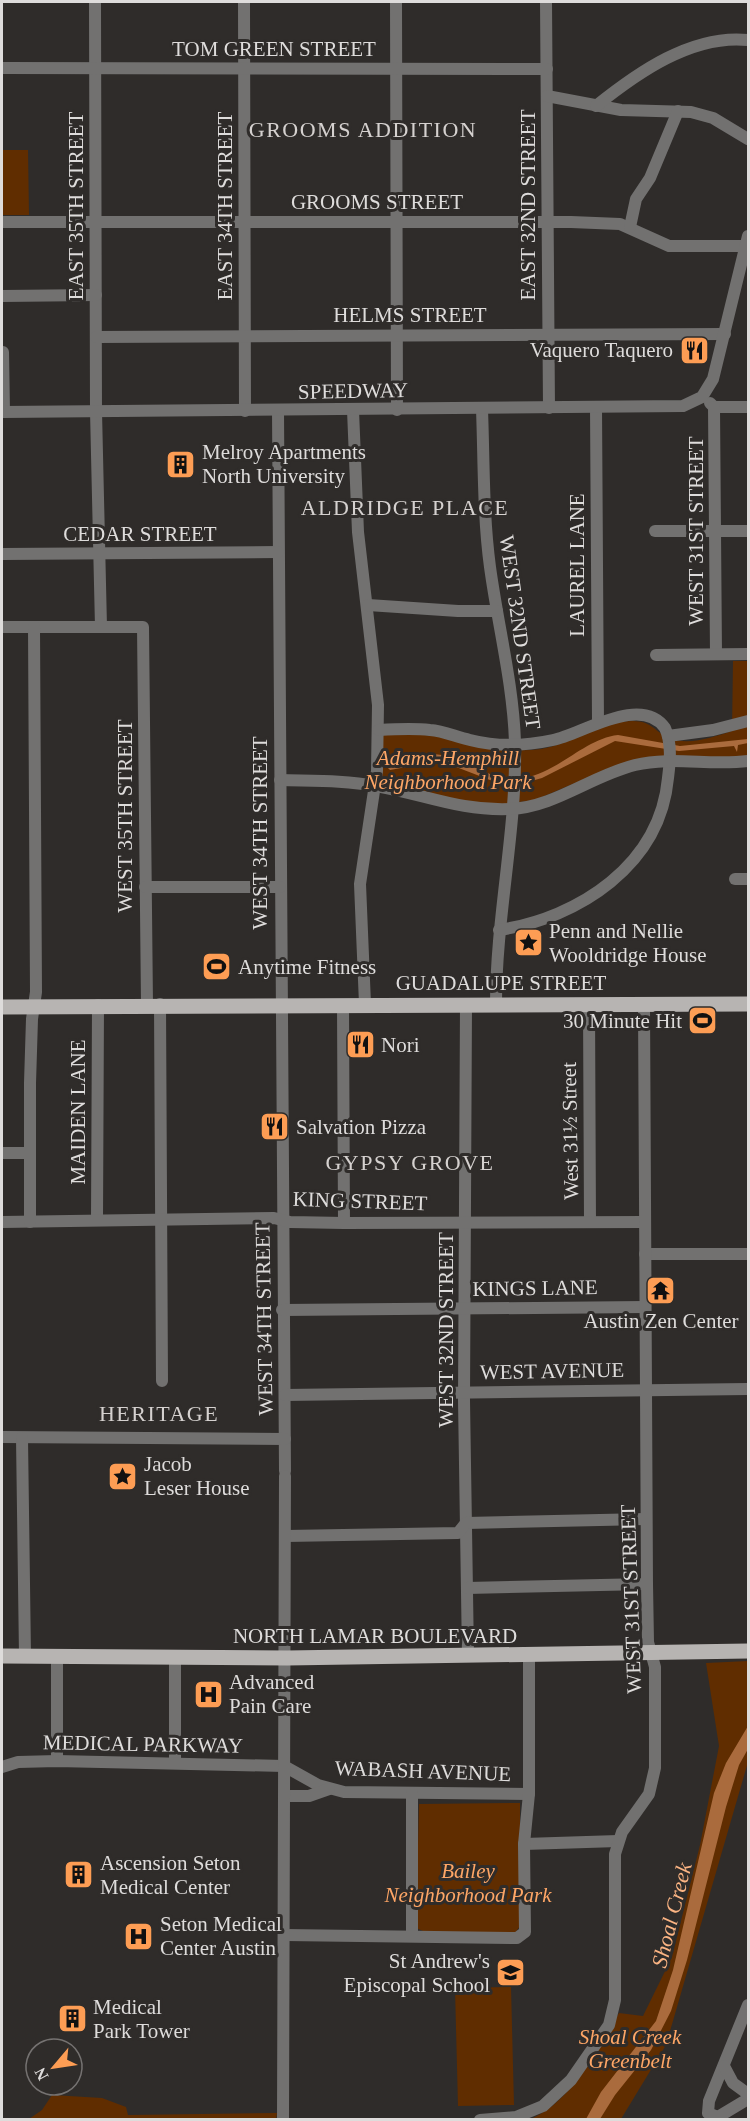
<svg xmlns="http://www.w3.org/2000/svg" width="750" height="2121" viewBox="0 0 750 2121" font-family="Georgia,serif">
	<rect width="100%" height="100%" fill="#2f2c2a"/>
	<g fill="#602d00">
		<path d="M 2,150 L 28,150 L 29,215 L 2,215 Z"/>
		<path d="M 733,661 L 748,661 L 748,757 L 673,758 L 575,783 L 535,800 L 490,806 L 445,800 L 380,781 L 383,736 L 386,734 C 405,734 423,734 441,737 C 475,743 506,754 541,749 C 573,744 600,721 633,721 C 652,721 655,732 669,738 C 689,746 713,737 732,731 Z"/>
		<path d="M 748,1661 L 748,1762 L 666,2045 L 621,2119 L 528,2120 C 571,2104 597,2049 619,2013 L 643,2016 L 672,1957 L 700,1845 L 719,1746 L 706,1663 Z"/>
		<path d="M 520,1803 L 520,1926 L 515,1933 L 435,1936 L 416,1928 L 419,1804 Z"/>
		<path d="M 511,1987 L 514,2105 L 458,2106 L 455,1988 Z"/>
		<path d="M 52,2095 L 102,2098 L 126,2107 L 128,2115 L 277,2113 L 276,2119 L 29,2119 L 42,2110 Z"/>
	</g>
	<g fill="#aa6b3d">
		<path d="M 618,735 L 680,746 L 748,739 L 748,743 L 738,745 L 737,752 L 734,746 L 679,751 L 615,741 L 542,778 L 524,783 L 503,785 L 451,765 L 434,762 L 390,770 L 387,767 L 390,759 C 408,757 428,751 445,756 C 473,763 492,782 523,778 C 558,773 584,739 618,735 Z"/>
		<path d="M 748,1726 L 748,1749 L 739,1765 L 726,1807 L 687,1960 L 671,2011 L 651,2050 L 615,2095 L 600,2119 L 586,2119 L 601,2092 L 656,2021 L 673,1970 L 714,1793 L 726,1763 Z"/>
	</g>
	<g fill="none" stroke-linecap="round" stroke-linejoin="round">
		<path stroke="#aa6b3d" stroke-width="2" d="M 113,2119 L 114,2120"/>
		<g stroke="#727170" stroke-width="12">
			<path d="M 95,2 L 96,411 L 101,627"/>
			<path d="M 244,2 L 245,411"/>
			<path d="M 396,2 L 397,410"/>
			<path d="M 546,2 L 549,408"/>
			<path d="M 2,68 L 547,69"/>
			<path d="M 547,96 L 621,110 L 691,112 L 713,118 L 748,139"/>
			<path d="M 596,106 C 637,73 692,34 748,40"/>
			<path d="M 2,222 L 571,222 L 620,224 L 669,246 L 746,246"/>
			<path d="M 630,227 L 636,199 L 650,178 L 678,111"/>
			<path d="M 2,296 L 96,295"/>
			<path d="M 96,337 L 725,334"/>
			<path d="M 3,352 L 4,412"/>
			<path d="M 710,403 L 714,407 L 748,407"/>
			<path d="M 596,407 L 598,722"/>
			<path d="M 714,407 L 716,654"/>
			<path d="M 482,409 C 484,462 483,515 490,567 C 498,626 513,683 515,742 C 517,830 496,916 496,1004"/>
			<path d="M 353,410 L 358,532 L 378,705 L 377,771 L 360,884 L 365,1004"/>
			<path d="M 278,411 L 285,1471"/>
			<path d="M 2,412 L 683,406 L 702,397 L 713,379 L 748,236"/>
			<path d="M 655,531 L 748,531"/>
			<path d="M 2,554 L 278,552"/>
			<path d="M 368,605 L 458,611 L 497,611"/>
			<path d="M 2,627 L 143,627 L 147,1004"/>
			<path d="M 656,655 L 748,654"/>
			<path d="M 379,730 C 396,729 413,728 430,730 C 444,731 456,737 470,740 C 497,747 525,746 553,740 C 582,734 641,694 665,728 C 672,743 670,762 668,778 C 660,865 579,918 499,930"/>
			<path d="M 668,736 L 713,730 L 748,721"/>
			<path d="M 280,780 C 312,781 344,780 376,786 C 424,794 459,811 510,809 C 555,807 591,776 635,765 C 672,756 710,766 748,761"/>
			<path d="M 735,879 L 748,879"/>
			<path d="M 145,887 L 280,887"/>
			<path d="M 160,1004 L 162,1381"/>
			<path d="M 343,1005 L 344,1223"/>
			<path d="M 466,1005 L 464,1400 L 468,1656"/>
			<path d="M 589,1005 L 590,1222"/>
			<path d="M 2,1153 L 30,1153"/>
			<path d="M 97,1220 L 98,1005"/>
			<path d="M 2,1222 L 274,1218 L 290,1222 L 344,1223 L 645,1222"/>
			<path d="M 30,1222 L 30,1083 L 32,1019 L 36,992 L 34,627"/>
			<path d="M 645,1254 L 748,1254"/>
			<path d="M 282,1310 L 645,1307"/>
			<path d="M 285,1395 L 748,1389"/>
			<path d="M 2,1437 L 285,1439"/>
			<path d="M 22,1438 L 25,1656"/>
			<path d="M 286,1536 L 458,1533 L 466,1523 L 646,1519"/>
			<path d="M 467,1588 L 647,1584"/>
			<path d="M 57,1656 L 57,1761"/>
			<path d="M 175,1657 L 175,1763"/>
			<path d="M 2,1767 L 18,1762 L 57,1761 L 284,1766 L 318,1785 L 344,1792 L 529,1794"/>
			<path d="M 412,1793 L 412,1935"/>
			<path d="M 284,1796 L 309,1796 L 329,1789"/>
			<path d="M 524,1844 L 618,1841"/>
			<path d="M 285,1935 L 517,1938 L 525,1932 L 524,1844 L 529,1794 L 529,1656"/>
			<path d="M 748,2005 L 709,2101 L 708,2113 L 718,2117 L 748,2099"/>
			<path d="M 724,2066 L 733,2083 L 748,2094"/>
			<path d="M 283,2120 L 285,1476"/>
			<path d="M 480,2120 L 516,2117 L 543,2106 L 571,2080 L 609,2025 L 615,2000 L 615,1854 L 622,1832 L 649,1794 L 655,1768 L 655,1667 L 648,1642 L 647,1584 L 644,1004"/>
		</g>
		<g stroke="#b7b4b2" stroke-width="15">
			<path d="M 2,1007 L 748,1004"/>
			<path d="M 2,1656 L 287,1658 L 748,1651"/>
		</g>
	</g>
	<defs>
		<symbol id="restaurant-square" viewBox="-11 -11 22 22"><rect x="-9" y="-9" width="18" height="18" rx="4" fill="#fd9d54" stroke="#2f2c2a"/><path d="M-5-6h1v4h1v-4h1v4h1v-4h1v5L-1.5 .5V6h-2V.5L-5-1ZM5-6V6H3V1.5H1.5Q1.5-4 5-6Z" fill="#111"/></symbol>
		<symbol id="building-square" viewBox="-11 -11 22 22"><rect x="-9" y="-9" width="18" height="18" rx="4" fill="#fd9d54" stroke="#2f2c2a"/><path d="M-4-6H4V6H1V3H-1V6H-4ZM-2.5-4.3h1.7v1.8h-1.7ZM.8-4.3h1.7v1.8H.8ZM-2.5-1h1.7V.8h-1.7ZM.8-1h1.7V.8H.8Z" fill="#111"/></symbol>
		<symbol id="sight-square" viewBox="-11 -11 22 22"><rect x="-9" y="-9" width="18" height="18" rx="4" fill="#fd9d54" stroke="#2f2c2a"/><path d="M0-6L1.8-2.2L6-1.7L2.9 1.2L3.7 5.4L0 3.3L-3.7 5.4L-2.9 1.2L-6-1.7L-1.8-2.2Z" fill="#111"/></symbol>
		<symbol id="stadium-square" viewBox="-11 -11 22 22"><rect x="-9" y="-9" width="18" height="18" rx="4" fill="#fd9d54" stroke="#2f2c2a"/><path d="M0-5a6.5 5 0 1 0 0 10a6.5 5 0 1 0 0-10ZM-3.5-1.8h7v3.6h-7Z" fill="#111"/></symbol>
		<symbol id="temple-square" viewBox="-11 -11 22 22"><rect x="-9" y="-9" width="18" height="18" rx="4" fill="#fd9d54" stroke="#2f2c2a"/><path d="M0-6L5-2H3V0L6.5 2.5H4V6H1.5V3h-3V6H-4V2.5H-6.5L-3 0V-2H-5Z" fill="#111"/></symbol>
		<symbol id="hospital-square" viewBox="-11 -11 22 22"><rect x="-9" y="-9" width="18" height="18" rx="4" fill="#fd9d54" stroke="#2f2c2a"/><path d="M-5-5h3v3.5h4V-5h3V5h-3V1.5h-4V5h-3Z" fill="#111"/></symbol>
		<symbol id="school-square" viewBox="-11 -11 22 22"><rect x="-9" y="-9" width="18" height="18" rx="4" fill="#fd9d54" stroke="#2f2c2a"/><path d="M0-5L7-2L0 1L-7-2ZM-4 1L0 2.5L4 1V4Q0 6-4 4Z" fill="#111"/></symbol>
	</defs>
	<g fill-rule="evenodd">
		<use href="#restaurant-square" x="678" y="334" width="33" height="33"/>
		<use href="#building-square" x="164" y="448" width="33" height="33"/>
		<use href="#sight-square" x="512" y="926" width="33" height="33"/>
		<use href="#stadium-square" x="200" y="950" width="33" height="33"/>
		<use href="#stadium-square" x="686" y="1004" width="33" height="33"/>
		<use href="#restaurant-square" x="344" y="1028" width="33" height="33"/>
		<use href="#restaurant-square" x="258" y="1110" width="33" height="33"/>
		<use href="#temple-square" x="644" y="1274" width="33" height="33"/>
		<use href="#sight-square" x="106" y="1460" width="33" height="33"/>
		<use href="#hospital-square" x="192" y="1678" width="33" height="33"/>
		<use href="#building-square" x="62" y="1858" width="33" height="33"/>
		<use href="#hospital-square" x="122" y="1920" width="33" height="33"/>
		<use href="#school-square" x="494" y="1956" width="33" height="33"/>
		<use href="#building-square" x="56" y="2002" width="33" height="33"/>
	</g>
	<g text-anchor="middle" stroke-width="6" stroke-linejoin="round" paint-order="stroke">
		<g font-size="21" fill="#dedcdb" stroke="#2f2c2a">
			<text x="274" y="56">TOM GREEN STREET</text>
			<text x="377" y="209">GROOMS STREET</text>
			<text transform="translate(528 205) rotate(-90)" y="7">EAST 32ND STREET</text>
			<text transform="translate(76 206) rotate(-90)" y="7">EAST 35TH STREET</text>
			<text transform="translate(225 206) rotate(-90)" y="7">EAST 34TH STREET</text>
			<text x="410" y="322">HELMS STREET</text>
			<text transform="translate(353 391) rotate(-1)" y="7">SPEEDWAY</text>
			<text transform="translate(696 531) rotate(-90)" y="7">WEST 31ST STREET</text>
			<text x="140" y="541">CEDAR STREET</text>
			<text transform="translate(577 565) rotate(-90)" y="7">LAUREL LANE</text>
			<text transform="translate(520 632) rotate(82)" y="7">WEST 32ND STREET</text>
			<text transform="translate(125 816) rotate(-90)" y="7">WEST 35TH STREET</text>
			<text transform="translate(260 833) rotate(-90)" y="7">WEST 34TH STREET</text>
			<text x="501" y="990">GUADALUPE STREET</text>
			<text transform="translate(78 1112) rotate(-90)" y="7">MAIDEN LANE</text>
			<text transform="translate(570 1131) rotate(-91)" y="7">West 31½ Street</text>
			<text transform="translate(360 1201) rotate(2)" y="7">KING STREET</text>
			<text transform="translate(535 1288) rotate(-1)" y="7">KINGS LANE</text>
			<text transform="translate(264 1319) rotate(-91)" y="7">WEST 34TH STREET</text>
			<text transform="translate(446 1330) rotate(-90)" y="7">WEST 32ND STREET</text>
			<text transform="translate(552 1371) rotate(-1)" y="7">WEST AVENUE</text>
			<text transform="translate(631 1599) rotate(-92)" y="7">WEST 31ST STREET</text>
			<text x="375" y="1643">NORTH LAMAR BOULEVARD</text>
			<text transform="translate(143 1744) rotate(1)" y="7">MEDICAL PARKWAY</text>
			<text transform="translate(423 1771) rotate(2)" y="7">WABASH AVENUE</text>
		</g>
		<g font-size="21" fill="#dedcdb" stroke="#2f2c2a" text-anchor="start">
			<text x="673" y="357" text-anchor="end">Vaquero Taquero</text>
			<text x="202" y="459">Melroy Apartments<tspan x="202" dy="24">North University</tspan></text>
			<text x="549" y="938">Penn and Nellie<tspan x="549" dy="24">Wooldridge House</tspan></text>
			<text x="238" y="974">Anytime Fitness</text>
			<text x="682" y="1028" text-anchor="end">30 Minute Hit</text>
			<text x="381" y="1052">Nori</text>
			<text x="296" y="1134">Salvation Pizza</text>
			<text x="661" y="1328" text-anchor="middle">Austin Zen Center</text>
			<text x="144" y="1471">Jacob<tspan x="144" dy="24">Leser House</tspan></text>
			<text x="229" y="1689">Advanced<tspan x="229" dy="24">Pain Care</tspan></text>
			<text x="100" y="1870">Ascension Seton<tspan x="100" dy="24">Medical Center</tspan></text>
			<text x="160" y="1931">Seton Medical<tspan x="160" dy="24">Center Austin</tspan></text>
			<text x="490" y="1968" text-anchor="end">St Andrew's<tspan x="490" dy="24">Episcopal School</tspan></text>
			<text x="93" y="2014">Medical<tspan x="93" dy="24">Park Tower</tspan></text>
		</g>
		<g font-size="21" font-style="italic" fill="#fea666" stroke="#2f2c2a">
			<text x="448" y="765">Adams-Hemphill<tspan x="448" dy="24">Neighborhood Park</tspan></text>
			<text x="468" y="1878">Bailey<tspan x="468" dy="24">Neighborhood Park</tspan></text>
			<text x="630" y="2044">Shoal Creek<tspan x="630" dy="24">Greenbelt</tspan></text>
		</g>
		<g font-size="22" letter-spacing="1.5" fill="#d5d1cf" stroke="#2f2c2a">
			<text x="363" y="137">GROOMS ADDITION</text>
			<text x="405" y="515">ALDRIDGE PLACE</text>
			<text x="410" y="1170">GYPSY GROVE</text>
			<text x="159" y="1421">HERITAGE</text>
		</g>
		<g font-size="22" font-style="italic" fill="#fbb483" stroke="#2f2c2a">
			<text transform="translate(671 1915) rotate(-76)" y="8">Shoal Creek</text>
		</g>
	</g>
	<rect width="750" height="2121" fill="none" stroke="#dedcdb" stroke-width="6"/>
	<g transform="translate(54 2067) rotate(241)"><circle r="28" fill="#2f2c2a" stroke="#757271" stroke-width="1.5"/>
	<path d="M0-4.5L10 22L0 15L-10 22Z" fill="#fd9d54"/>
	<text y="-9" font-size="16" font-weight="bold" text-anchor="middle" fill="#dedcdb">N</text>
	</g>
</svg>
